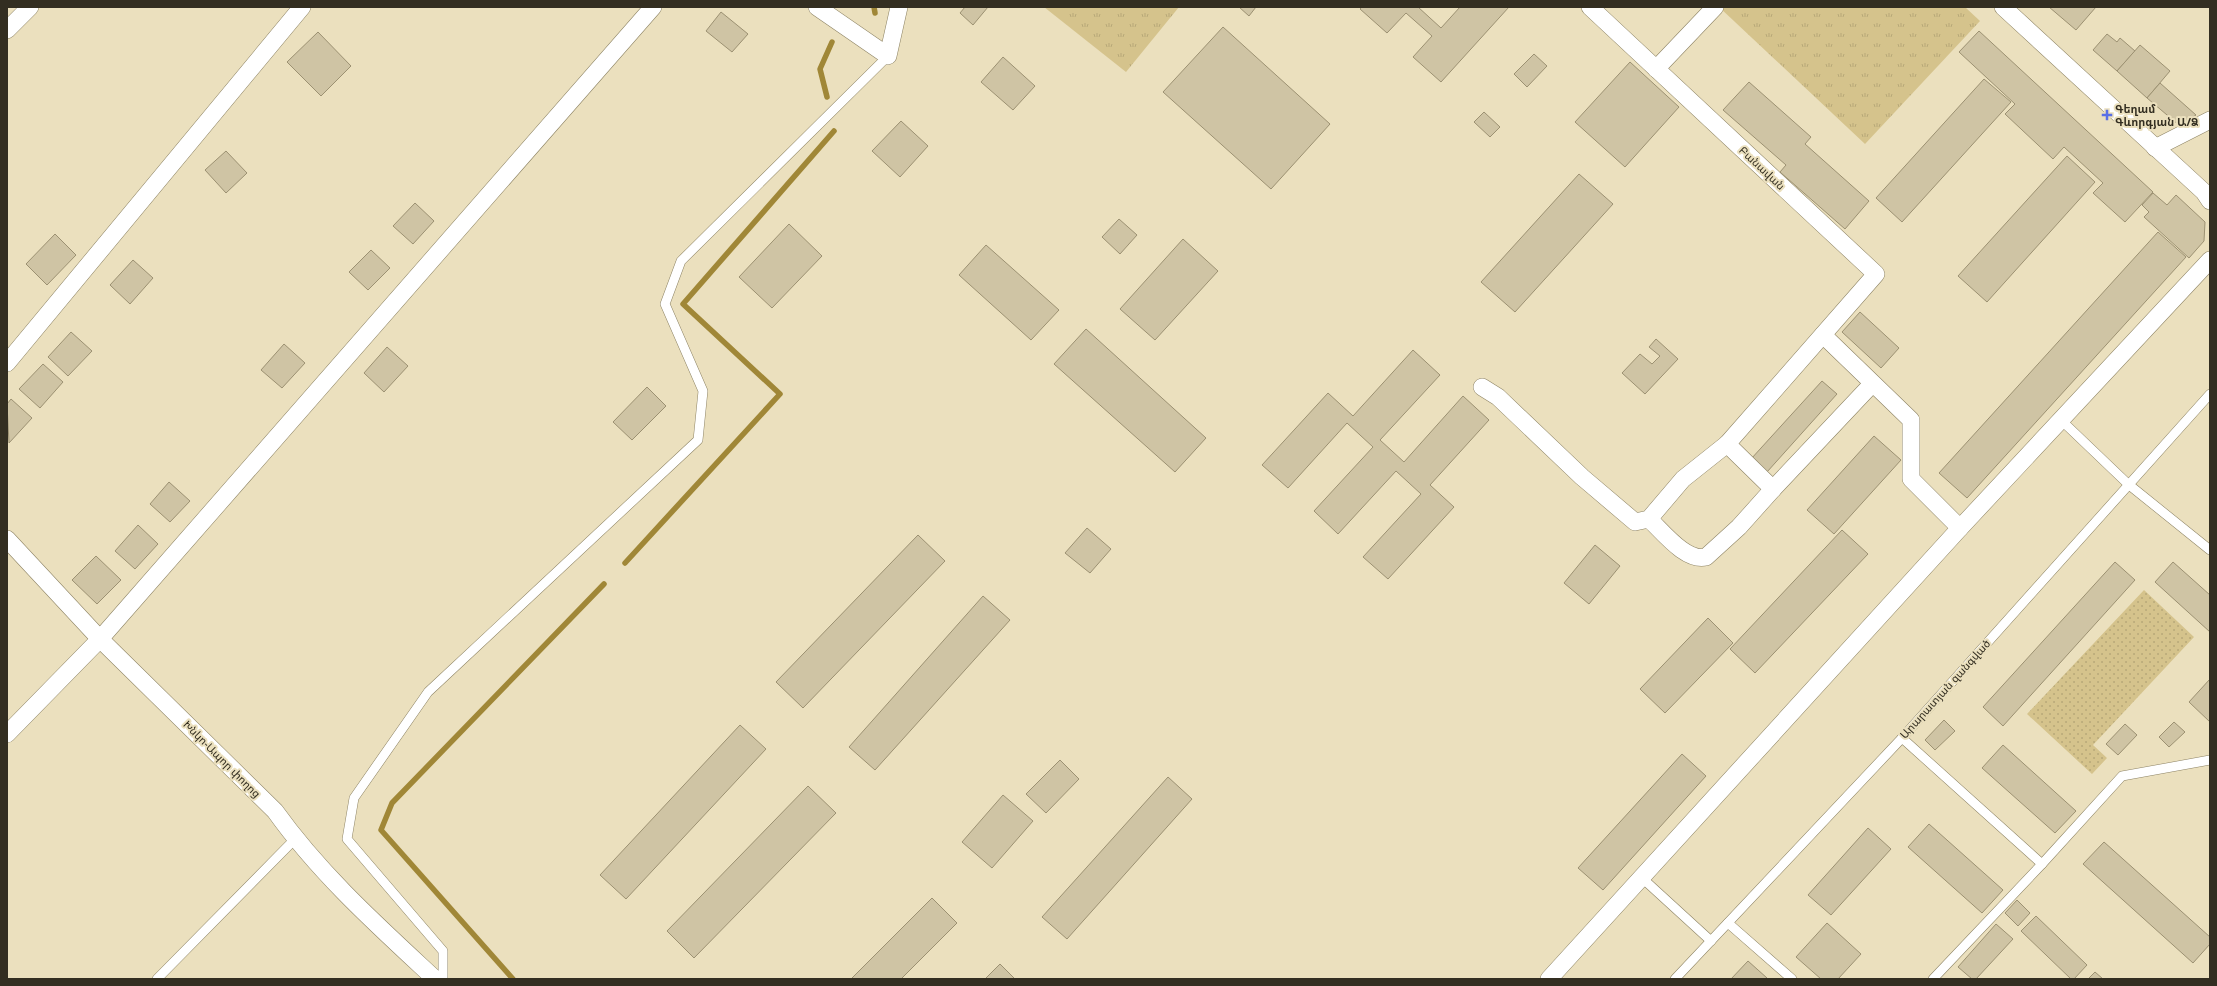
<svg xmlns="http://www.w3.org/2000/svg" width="2217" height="986" viewBox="0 0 2217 986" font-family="'Noto Sans','Noto Sans Armenian',sans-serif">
	<defs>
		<pattern id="grass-dots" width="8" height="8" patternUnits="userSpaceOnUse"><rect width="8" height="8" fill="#d5c38c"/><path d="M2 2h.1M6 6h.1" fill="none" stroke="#b7a878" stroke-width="1.8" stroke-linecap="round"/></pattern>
		<pattern id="park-tufts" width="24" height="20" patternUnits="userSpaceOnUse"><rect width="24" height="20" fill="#d5c38c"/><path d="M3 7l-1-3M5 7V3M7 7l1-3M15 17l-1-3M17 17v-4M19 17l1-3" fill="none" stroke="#b7a878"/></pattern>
	</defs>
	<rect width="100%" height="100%" fill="#ebe0be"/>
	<path fill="url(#grass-dots)" d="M 2144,590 L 2194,637 L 2093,745 L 2107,758 L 2092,774 L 2027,714 Z"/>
	<g fill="url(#park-tufts)">
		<path d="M 1044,7 L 1179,7 L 1126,72 Z"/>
		<path d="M 1719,7 L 1965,7 L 1980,21 L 1865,144 Z"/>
	</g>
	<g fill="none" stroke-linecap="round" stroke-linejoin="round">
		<g stroke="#a08737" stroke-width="5.5">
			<path d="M 874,7 L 875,13"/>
			<path d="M 827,97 L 820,69 L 832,42"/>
			<path d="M 625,563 L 780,394 L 683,304 L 834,131"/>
			<path d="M 513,979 L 381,830 L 392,803 L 604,584"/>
		</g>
	</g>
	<g fill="#cfc4a4" stroke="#9c9172">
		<path d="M 965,7 L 988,7 L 973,25 L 960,13 Z"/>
		<path d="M 1239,7 L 1256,7 L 1249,16 Z"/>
		<path d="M 1362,7 L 1418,7 L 1441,28 L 1460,7 L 1509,7 L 1441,82 L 1413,57 L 1432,36 L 1406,13 L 1387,33 L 1360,9 Z"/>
		<path d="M 2049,7 L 2096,7 L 2076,30 Z"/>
		<path d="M 721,12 L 748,34 L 732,52 L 706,31 Z"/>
		<path d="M 1223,27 L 1330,124 L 1271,189 L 1163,92 Z"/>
		<path d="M 1979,31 L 2153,192 L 2125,222 L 2093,193 L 2103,183 L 2064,147 L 2053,159 L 2005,114 L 2015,104 L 1959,52 Z"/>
		<path d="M 318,32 L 351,66 L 321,96 L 287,62 Z"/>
		<path d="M 2107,34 L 2117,42 L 2120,38 L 2135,51 L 2117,71 L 2093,50 Z"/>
		<path d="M 2140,45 L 2170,71 L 2147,98 L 2117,71 Z"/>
		<path d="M 1534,54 L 1547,66 L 1527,87 L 1514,74 Z"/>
		<path d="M 1003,57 L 1035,86 L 1013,110 L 981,82 Z"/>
		<path d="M 1630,62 L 1679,107 L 1625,167 L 1575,122 Z"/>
		<path d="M 1984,79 L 2011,102 L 1902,222 L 1876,198 Z"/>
		<path d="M 1749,82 L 1811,137 L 1805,144 L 1869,201 L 1845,229 L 1780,172 L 1786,165 L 1723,110 Z"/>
		<path d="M 2160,83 L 2196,115 L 2180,126 L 2147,98 Z"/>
		<path d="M 1484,112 L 1500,127 L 1490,137 L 1474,122 Z"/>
		<path d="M 901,121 L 928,146 L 900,177 L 872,151 Z"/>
		<path d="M 226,151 L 247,173 L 226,193 L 205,170 Z"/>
		<path d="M 2067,156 L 2095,182 L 1987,302 L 1958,276 Z"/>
		<path d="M 1579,174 L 1613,204 L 1515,312 L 1481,282 Z"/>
		<path d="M 2153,193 L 2167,205 L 2176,195 L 2205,222 L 2204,241 L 2189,258 L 2144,217 L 2149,212 L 2142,205 Z"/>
		<path d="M 415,203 L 434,221 L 413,244 L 393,226 Z"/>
		<path d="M 1119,219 L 1137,235 L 1120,254 L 1102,237 Z"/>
		<path d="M 789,224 L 822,256 L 772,308 L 739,277 Z"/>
		<path d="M 2158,232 L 2186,257 L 1967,498 L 1939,473 Z"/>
		<path d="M 55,234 L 76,255 L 47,285 L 26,264 Z"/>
		<path d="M 1183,239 L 1218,271 L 1155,340 L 1120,309 Z"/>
		<path d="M 986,245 L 1059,310 L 1031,340 L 959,275 Z"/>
		<path d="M 371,250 L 390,268 L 368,290 L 349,272 Z"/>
		<path d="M 133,260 L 153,278 L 130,304 L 110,285 Z"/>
		<path d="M 1860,312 L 1899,348 L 1881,368 L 1842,332 Z"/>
		<path d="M 1086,329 L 1206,438 L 1175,472 L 1054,364 Z"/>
		<path d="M 71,332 L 92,351 L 68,376 L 48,357 Z"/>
		<path d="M 1656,339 L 1678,359 L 1645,394 L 1622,373 L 1640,354 L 1652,364 L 1660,356 L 1649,347 Z"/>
		<path d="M 284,344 L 305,363 L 282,388 L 261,370 Z"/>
		<path d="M 387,347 L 408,366 L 384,392 L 364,373 Z"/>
		<path d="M 1413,350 L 1440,375 L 1380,440 L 1404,462 L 1463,396 L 1489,420 L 1430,485 L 1454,507 L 1388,579 L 1363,557 L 1421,494 L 1396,471 L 1338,534 L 1314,511 L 1373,447 L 1347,423 L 1288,488 L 1262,465 L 1328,393 L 1353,416 Z"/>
		<path d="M 43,364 L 63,382 L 40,408 L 19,389 Z"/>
		<path d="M 1822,381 L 1837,394 L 1767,472 L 1751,459 Z"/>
		<path d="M 647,387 L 666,406 L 632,440 L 613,422 Z"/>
		<path d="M 11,399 L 32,418 L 9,443 L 7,404 Z"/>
		<path d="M 1874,436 L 1901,460 L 1834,534 L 1807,510 Z"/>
		<path d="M 169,482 L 190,501 L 170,522 L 150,504 Z"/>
		<path d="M 138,525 L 158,544 L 135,569 L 115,551 Z"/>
		<path d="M 1087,528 L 1111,549 L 1090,573 L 1065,553 Z"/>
		<path d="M 1842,530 L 1868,554 L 1755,673 L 1730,649 Z"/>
		<path d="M 918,535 L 945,561 L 803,708 L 776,682 Z"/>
		<path d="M 1595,545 L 1620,566 L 1589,604 L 1564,583 Z"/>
		<path d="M 96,556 L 121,580 L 97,604 L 72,580 Z"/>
		<path d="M 2115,562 L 2135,580 L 2003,726 L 1983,707 Z"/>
		<path d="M 2173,562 L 2210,595 L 2210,632 L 2155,582 Z"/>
		<path d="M 983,596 L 1010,620 L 875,770 L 849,747 Z"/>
		<path d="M 1708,618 L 1733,643 L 1665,713 L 1640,689 Z"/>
		<path d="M 2210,679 L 2210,722 L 2189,702 Z"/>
		<path d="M 1944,720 L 1955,731 L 1935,750 L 1925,740 Z"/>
		<path d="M 2174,722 L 2185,732 L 2169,747 L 2159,737 Z"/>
		<path d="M 2125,724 L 2137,735 L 2118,755 L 2106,744 Z"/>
		<path d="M 740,725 L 766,749 L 626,899 L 600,875 Z"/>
		<path d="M 2003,745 L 2076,811 L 2055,833 L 1982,768 Z"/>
		<path d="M 1682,754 L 1706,776 L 1603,890 L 1578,868 Z"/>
		<path d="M 1060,760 L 1079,779 L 1046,813 L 1026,794 Z"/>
		<path d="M 1168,777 L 1192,799 L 1067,939 L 1042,917 Z"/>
		<path d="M 808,786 L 836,813 L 694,958 L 667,931 Z"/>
		<path d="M 1003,795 L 1033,821 L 992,868 L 962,842 Z"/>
		<path d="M 1929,824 L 2003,890 L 1982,913 L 1908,847 Z"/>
		<path d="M 1868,828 L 1891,849 L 1831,915 L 1808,895 Z"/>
		<path d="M 2104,842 L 2210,937 L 2210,944 L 2193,963 L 2083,864 Z"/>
		<path d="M 932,898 L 957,923 L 901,979 L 851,979 Z"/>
		<path d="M 2017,900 L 2030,913 L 2018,926 L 2005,913 Z"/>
		<path d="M 2036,916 L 2087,965 L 2074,979 L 2071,979 L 2021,931 Z"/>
		<path d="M 1827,923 L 1861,954 L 1838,979 L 1821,979 L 1796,957 Z"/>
		<path d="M 1996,924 L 2013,939 L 1976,979 L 1972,979 L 1958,967 Z"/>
		<path d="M 1748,961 L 1767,978 L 1766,979 L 1731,979 Z"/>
		<path d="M 1000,964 L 1015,979 L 985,979 Z"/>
		<path d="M 2095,972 L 2103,979 L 2088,979 Z"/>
	</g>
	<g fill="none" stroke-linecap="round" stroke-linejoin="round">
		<defs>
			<g id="lane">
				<path d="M 2061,420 L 2128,484 L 2210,550"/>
				<path d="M 1902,738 L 2042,864"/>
				<path d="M 1641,877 L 1711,941"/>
				<path d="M 1728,923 L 1792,979"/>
				<path d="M 157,979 L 295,839"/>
				<path d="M 443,979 L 443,951 L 347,839 L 354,798 L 428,692 L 698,440 L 703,391 L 665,304 L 681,261 L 888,56"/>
				<path d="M 1675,979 L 1902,738 L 2210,394"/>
				<path d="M 1933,979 L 2042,864 L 2122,776 L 2210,760"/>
			</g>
			<g id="street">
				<path d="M 817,7 L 888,56 L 899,7"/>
				<path d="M 1590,7 L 1876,274 L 1727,444 L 1773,489 L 1872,384"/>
				<path d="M 2003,7 L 2204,192 L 2210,201"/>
				<path d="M 7,30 L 30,7"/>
				<path d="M 1656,69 L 1715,7"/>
				<path d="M 2155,148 L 2210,120"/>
				<path d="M 1823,335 L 1911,420 L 1911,479 L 1960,528"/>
				<path d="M 7,363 L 302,7"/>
				<path d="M 1482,387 L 1498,397 L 1582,477 L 1635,522 L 1649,519 L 1683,479 L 1727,444"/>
				<path d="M 1649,519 C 1663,532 1686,562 1706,557 L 1739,527 L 1773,489"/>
				<path d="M 7,539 L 100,639 L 275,811 C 320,874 378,926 435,979"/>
				<path d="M 7,734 L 100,639 L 653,7"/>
				<path d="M 1549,979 L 1960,528 L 2210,260"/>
			</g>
		</defs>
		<use href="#lane" stroke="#8d8364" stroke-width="10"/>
		<use href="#street" stroke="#8d8364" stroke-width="18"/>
		<use href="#lane" stroke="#fff" stroke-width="9"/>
		<use href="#street" stroke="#fff" stroke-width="17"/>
	</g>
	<path fill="#5a70e6" stroke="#ebe0be" stroke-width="1.5" d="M2105 109h4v4h4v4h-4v4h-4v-4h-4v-4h4z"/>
	<g text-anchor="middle" stroke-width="4" stroke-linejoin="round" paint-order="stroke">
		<g font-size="11" font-weight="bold" fill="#332e21" stroke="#ebe0be" text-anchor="start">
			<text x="2115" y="113">Գեղամ<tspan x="2115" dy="13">Գևորգյան Ա/Ձ</tspan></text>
		</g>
		<g font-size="11" fill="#332e21" stroke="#ebe0be">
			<text transform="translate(1762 168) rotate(43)" y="4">Բանավան</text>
			<text transform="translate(1945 689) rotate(-48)" y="4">Արարատյան զանգված</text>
			<text transform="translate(222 759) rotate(45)" y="4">Խնկո-Ապոր փողոց</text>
		</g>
	</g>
	<rect width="2217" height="986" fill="none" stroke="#332e21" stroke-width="16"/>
</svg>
